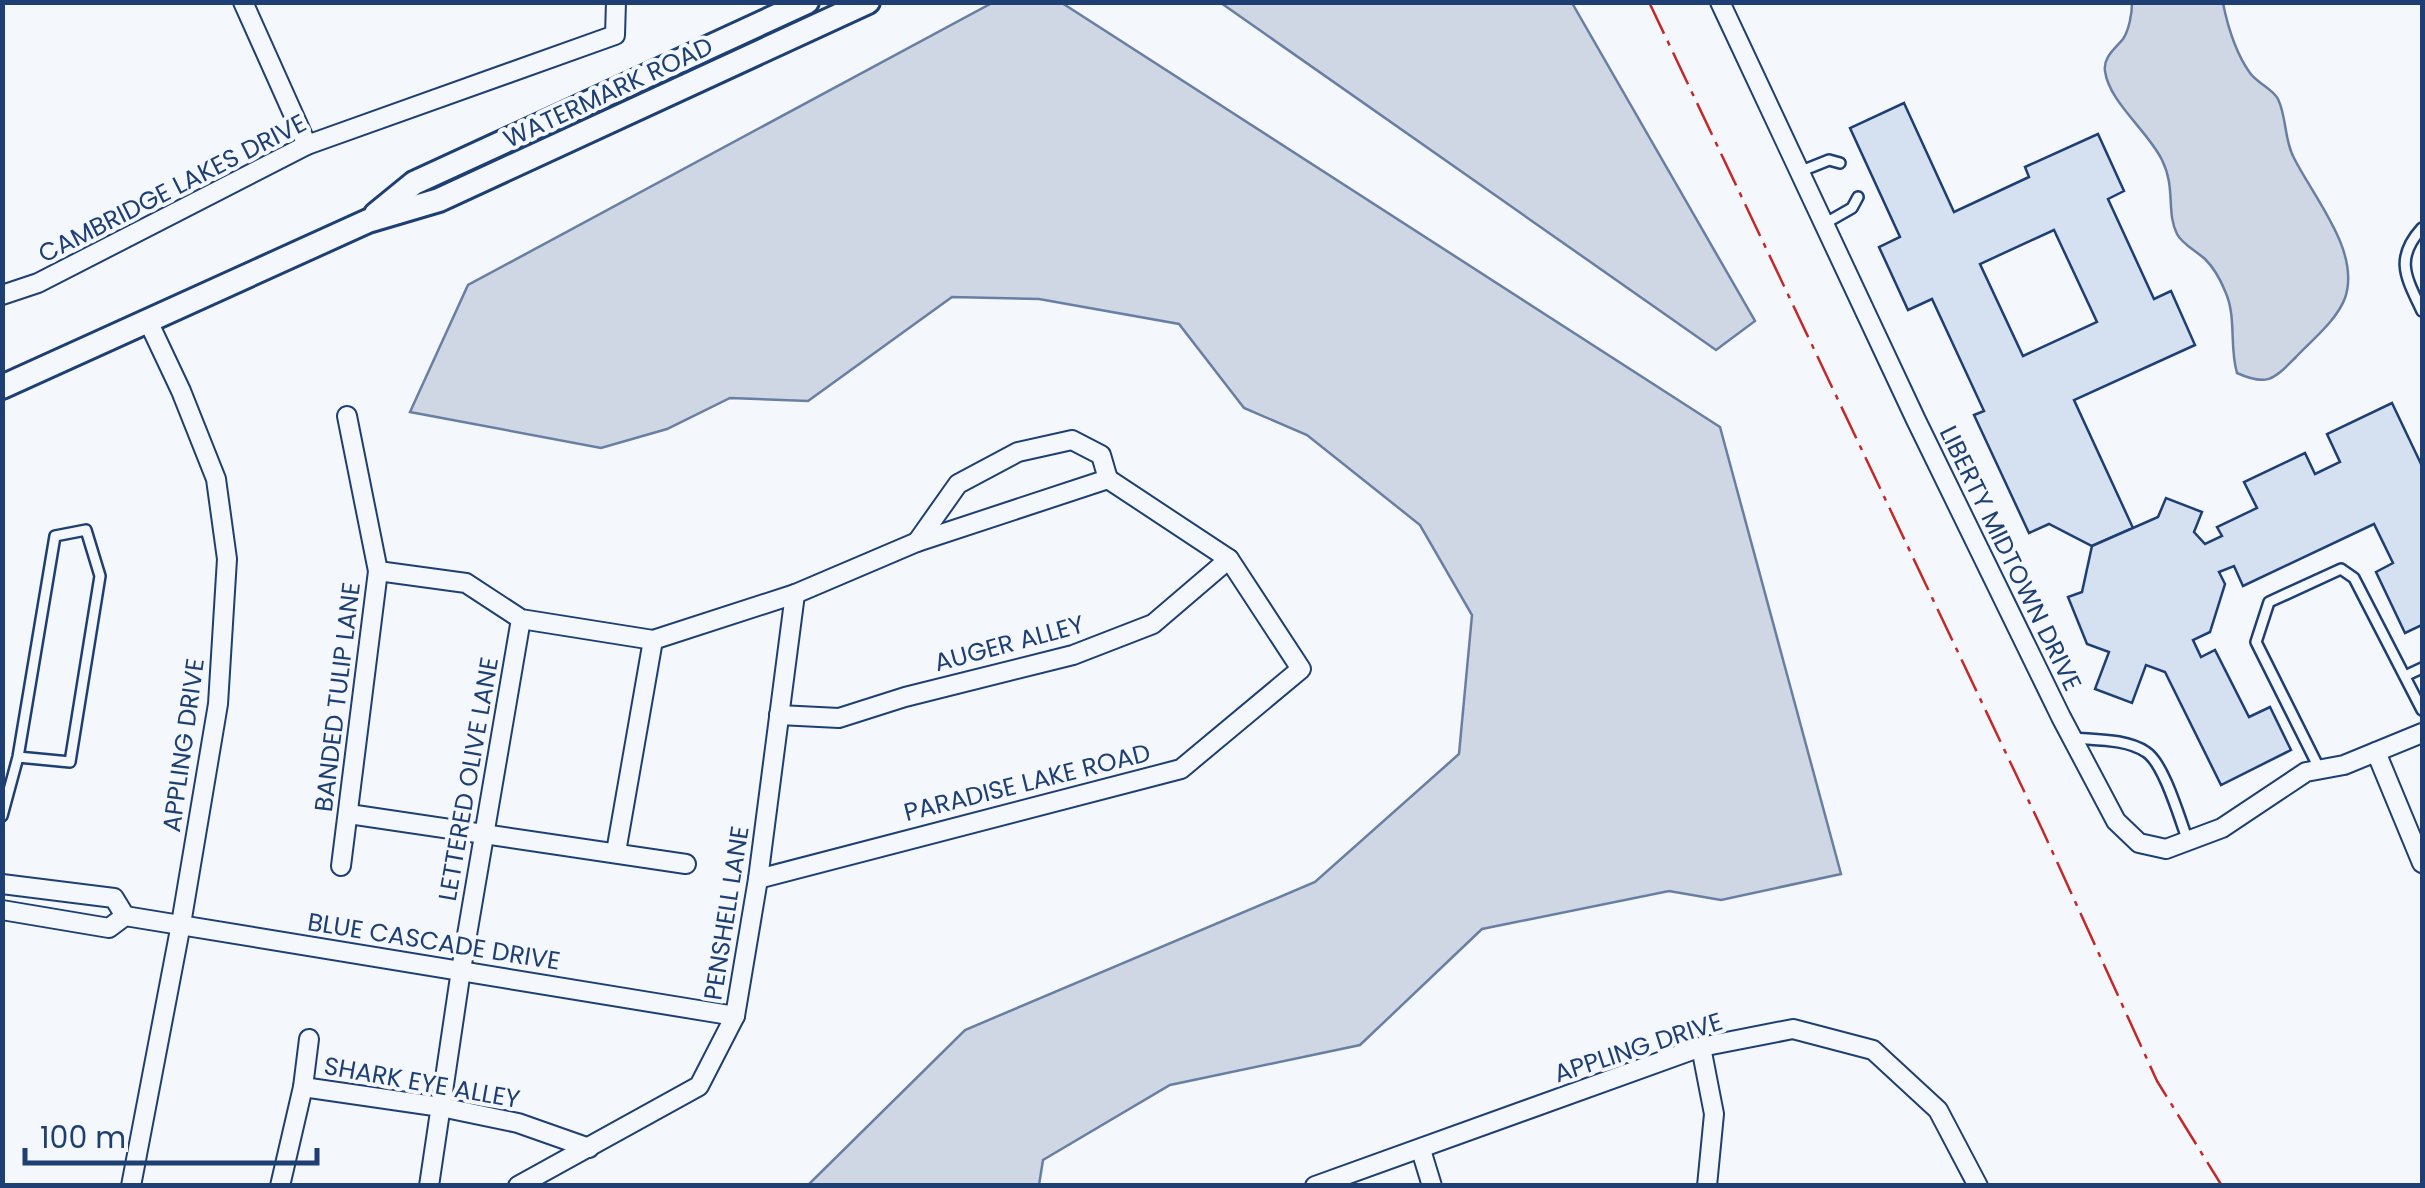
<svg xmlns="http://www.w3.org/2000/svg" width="2425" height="1188" viewBox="0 0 2425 1188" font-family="Poppins,sans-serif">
	<rect width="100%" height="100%" fill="#f4f7fb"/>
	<g fill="#cfd7e4" stroke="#687fa3" stroke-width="2.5">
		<path d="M 992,3 L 1062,3 L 1720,427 L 1841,874 L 1721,900 L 1669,891 L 1482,929 L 1360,1045 L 1170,1085 L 1043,1160 L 1039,1185 L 808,1185 L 965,1030 L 1315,882 L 1459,754 L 1472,615 L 1420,525 L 1307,435 L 1244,408 L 1179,324 L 1039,299 L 952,297 L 808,401 L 730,398 L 667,429 L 601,448 L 410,412 L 468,285 Z"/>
		<path d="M 1221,3 L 1572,3 L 1755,321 L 1716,350 Z"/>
		<path d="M 2132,3 L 2223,3 C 2228,28 2235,52 2250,73 C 2257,83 2273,89 2278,99 C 2287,118 2284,140 2294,158 C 2314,198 2361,252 2345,298 C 2337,320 2312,340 2296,357 C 2274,379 2268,387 2237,373 C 2229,346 2237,317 2225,291 C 2221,281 2213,267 2205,259 C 2196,251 2182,244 2177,234 C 2166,212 2176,188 2162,160 C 2148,131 2109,102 2105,71 C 2103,57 2115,49 2123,39 C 2129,30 2132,14 2132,3 Z"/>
	</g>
	<g fill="#d5e0f0" stroke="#1d3f73" stroke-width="2.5" fill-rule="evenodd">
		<path d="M 1904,103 L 1954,212 L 2029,177 L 2025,167 L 2098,134 L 2124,191 L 2108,199 L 2154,299 L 2171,291 L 2195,345 L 2074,400 L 2133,528 L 2092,546 L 2049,524 L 2029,533 L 1974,415 L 1984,411 L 1932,299 L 1908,310 L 1879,247 L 1900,237 L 1850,128 ZM 2054,230 L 2097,322 L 2023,356 L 1980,264 Z"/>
		<path d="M 2392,403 L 2422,466 L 2422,625 L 2405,633 L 2376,572 L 2393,563 L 2374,524 L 2243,586 L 2234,566 L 2219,572 L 2225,584 L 2210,632 L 2193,640 L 2201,657 L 2215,650 L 2249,717 L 2270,707 L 2291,750 L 2221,785 L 2165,672 L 2146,665 L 2132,703 L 2095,689 L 2109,652 L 2087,644 L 2068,597 L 2082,592 L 2092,546 L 2158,517 L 2166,498 L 2202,512 L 2194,532 L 2205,544 L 2222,536 L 2217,527 L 2257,508 L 2244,482 L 2305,453 L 2315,474 L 2340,462 L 2327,434 Z"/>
	</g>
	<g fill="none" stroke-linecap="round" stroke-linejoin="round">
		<defs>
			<g id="service">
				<path d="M 1799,172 L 1829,160 L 1840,163"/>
				<path d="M 1824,224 L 1852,208 L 1858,197"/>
				<path d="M 2422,228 C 2394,259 2406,277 2422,311"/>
				<path d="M 2405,676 L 2422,668"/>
				<path d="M 2074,738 C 2097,740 2127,739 2146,752 C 2164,763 2180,820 2188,841"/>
				<path d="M 2320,770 L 2256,642 L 2269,602 L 2341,569 L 2354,578 L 2422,710"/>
				<path d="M 2,816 L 18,757 L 55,536 L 86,530 L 100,576 L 70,762 L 18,757"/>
			</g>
			<g id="minor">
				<path d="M 243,2 L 307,145"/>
				<path d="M 1720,2 L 1916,420 L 2061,717 L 2116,821 L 2139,843 L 2166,849 L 2222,828 L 2306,772 L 2344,765 L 2422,733"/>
				<path d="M 2,295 L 38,283 L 307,145 L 615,35 L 616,2"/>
				<path d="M 917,542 L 958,484 L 1018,452 L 1072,440 L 1101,455 L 1108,479"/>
				<path d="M 378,571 L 466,583 L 521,619 L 653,640 L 795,594 L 917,542 L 1108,479 L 1229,559 L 1301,669 L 1181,769 L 758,879"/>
				<path d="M 779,715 L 839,718 L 905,697 L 1073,655 L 1153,624 L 1229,559"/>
				<path d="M 2376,752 L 2422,863"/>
				<path d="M 349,814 L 686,864"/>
				<path d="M 616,852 L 653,640"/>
				<path d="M 341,866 L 378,571 L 347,416"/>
				<path d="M 2,884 L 114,898 L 125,916"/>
				<path d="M 2,910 L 109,928 L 125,916 L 735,1016"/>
				<path d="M 1701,1047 L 1714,1114 L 1707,1186"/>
				<path d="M 303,1087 L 441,1107 L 518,1123 L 589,1148"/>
				<path d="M 1421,1150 L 1432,1186"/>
				<path d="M 131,1186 L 181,924 L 218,704 L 227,559 L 216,479 L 181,391 L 148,321"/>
				<path d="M 280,1186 L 303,1087 L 309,1039"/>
				<path d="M 429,1186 L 461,970 L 521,619"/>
				<path d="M 518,1186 L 699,1086 L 735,1016 L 758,879 L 795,594"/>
				<path d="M 1315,1186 L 1701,1047 L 1793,1029 L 1873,1050 L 1938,1110 L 1978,1186"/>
			</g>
			<g id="tertiary">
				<path d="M 376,214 L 414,183 L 807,2"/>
				<path d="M 2,387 L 368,221 L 439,200 L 868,2"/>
			</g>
		</defs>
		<use href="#service" stroke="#1d3f73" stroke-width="14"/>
		<use href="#minor" stroke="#1d3f73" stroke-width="22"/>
		<use href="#tertiary" stroke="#1d3f73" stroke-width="28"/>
		<use href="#service" stroke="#f4f7fb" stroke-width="9"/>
		<use href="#minor" stroke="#f4f7fb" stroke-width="18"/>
		<use href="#tertiary" stroke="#f4f7fb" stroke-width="22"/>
		<path stroke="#c62828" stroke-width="2.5" stroke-dasharray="35 8 5 8" stroke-linecap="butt" d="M 1649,2 L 2042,829 L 2157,1081 L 2222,1186"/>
	</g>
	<g text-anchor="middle" stroke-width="8" stroke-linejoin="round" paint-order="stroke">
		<g font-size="25" fill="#1d3f73" stroke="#f4f7fb">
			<text transform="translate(608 92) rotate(-25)" y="9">WATERMARK ROAD</text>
			<text transform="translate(172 188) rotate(-27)" y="9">CAMBRIDGE LAKES DRIVE</text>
			<text transform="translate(2011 558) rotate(64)" y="9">LIBERTY MIDTOWN DRIVE</text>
			<text transform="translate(1009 643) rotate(-15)" y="9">AUGER ALLEY</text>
			<text transform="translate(337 697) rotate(-83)" y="9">BANDED TULIP LANE</text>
			<text transform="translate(183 745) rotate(-82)" y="9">APPLING DRIVE</text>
			<text transform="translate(468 779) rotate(-80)" y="9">LETTERED OLIVE LANE</text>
			<text transform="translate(1027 782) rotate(-14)" y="9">PARADISE LAKE ROAD</text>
			<text transform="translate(726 913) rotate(-81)" y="9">PENSHELL LANE</text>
			<text transform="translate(434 941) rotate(9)" y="9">BLUE CASCADE DRIVE</text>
			<text transform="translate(1638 1047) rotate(-18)" y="9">APPLING DRIVE</text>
			<text transform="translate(422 1082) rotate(10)" y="9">SHARK EYE ALLEY</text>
		</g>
	</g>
	<rect width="2425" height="1188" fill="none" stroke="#1d3f73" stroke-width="10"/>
	<path d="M25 1148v15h292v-15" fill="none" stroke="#1d3f73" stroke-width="5"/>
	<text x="40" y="1148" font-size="30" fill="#1d3f73" stroke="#f4f7fb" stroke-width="8" paint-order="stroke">100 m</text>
</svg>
